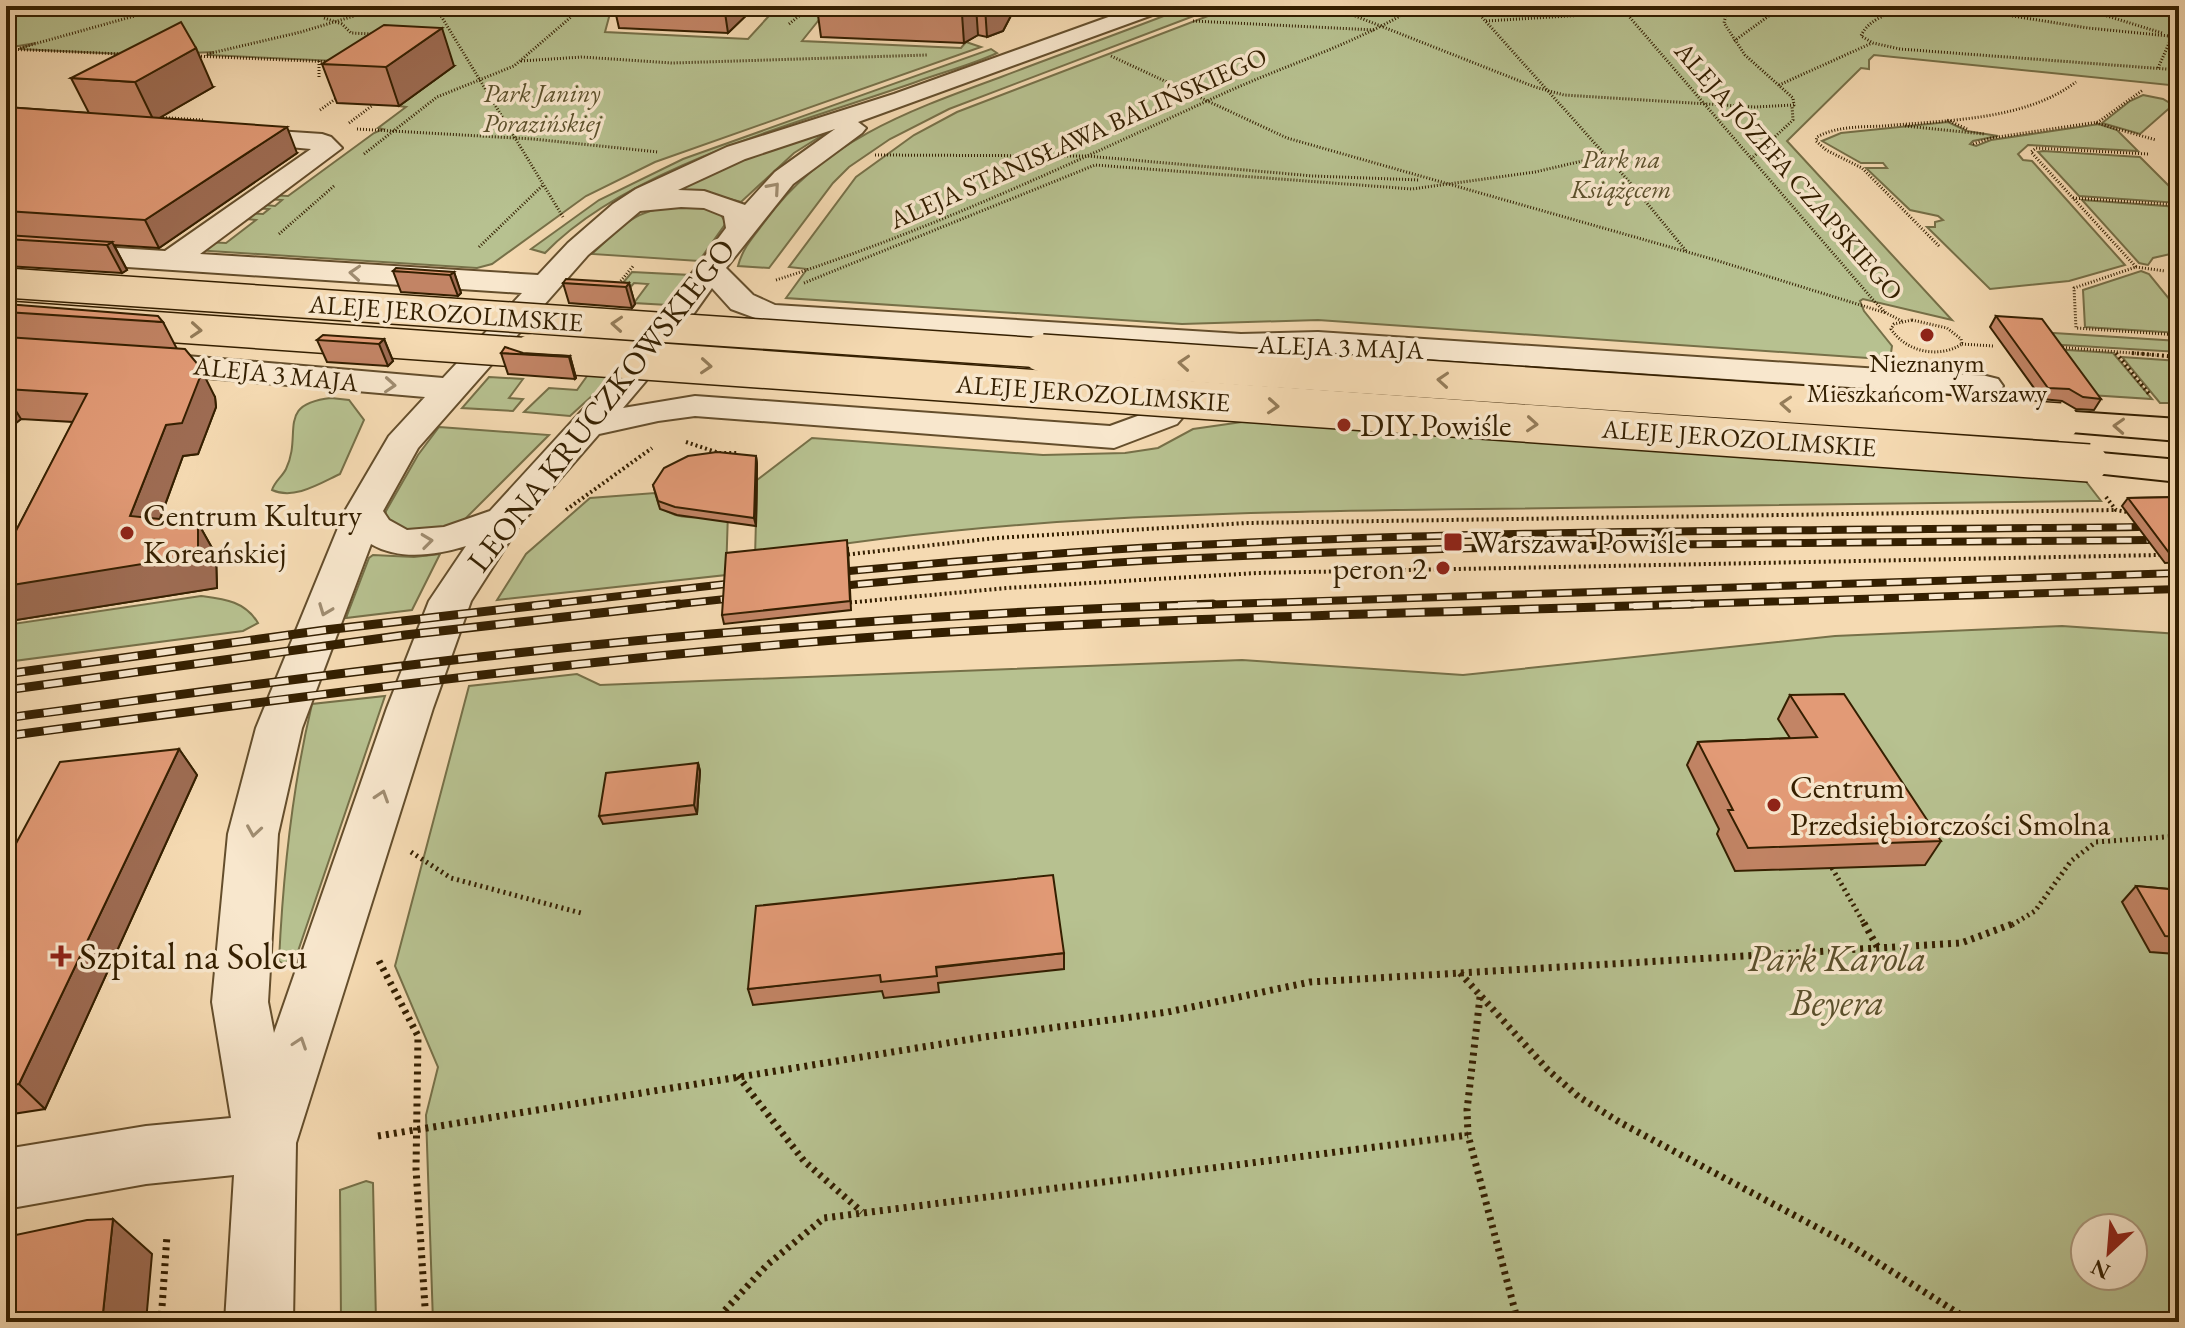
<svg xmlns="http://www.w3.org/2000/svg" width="2185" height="1328" viewBox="0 0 2185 1328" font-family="'EB Garamond',serif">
	<rect width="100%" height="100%" fill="#f5dab2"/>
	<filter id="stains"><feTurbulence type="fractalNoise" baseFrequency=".0025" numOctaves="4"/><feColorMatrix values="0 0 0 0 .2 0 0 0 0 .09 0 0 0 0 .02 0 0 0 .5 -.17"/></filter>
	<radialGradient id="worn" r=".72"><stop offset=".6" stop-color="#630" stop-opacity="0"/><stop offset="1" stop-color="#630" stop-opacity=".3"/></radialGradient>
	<g fill="#b7c190" stroke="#767048" stroke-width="2" fill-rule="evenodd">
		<path d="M 6,6 L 612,6 L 605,32 L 748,39 L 778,6 L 830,6 L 802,41 L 961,48 L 966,42 L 981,47 L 655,162 L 586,196 L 492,264 L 477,268 L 194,250 L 206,242 L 226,243 L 256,220 L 238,218 L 244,213 L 263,214 L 269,209 L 251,208 L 256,204 L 275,206 L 282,200 L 265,199 L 269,195 L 288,196 L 374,133 L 383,129 L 378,128 L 406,107 L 399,106 L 443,74 L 359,62 L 208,55 L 214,52 L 144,55 L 19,49 L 36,43 L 6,48 Z"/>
		<path d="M 1189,6 L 1220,6 L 949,109 L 890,139 L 849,167 L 833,183 L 769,268 L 738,266 C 743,247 754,236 766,220 C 824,140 911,110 1001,77 C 1063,53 1127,31 1189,6 Z"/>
		<path d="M 1234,6 L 2179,6 L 2179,86 L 1874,55 L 1869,60 L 1869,69 L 1861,68 L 1787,141 L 1952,320 L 1863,299 L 1860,301 L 1864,311 L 1892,346 L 1891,353 L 1882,359 L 1318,320 L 1182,324 L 786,298 L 807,269 L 789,267 L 856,177 L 914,135 L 957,112 Z"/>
		<path d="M 991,49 L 997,53 C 972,65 943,72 916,82 C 800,123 629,166 545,253 L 531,249 L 599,200 L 683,159 Z"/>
		<path d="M 2143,95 L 2163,99 L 2173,105 L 2140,134 L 2102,123 L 2130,101 Z"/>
		<path d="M 1948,122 L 1967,131 L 1998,136 L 1973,141 L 1970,144 L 1976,146 L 1991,140 L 2099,124 L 2117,130 L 2138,151 L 2028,145 L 2018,154 L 2023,160 L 2032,161 L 2125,265 L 2069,281 L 1990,289 L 1927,227 L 1935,227 L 1935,222 L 1943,220 L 1938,216 L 1910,210 L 1866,168 L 1887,168 L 1883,163 L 1861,163 L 1822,141 L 1841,133 Z"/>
		<path d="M 837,126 L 794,153 L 741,202 L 715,195 L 670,193 L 751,156 Z"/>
		<path d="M 2043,151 L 2140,157 L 2179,196 L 2179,203 L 2079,196 L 2038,152 Z"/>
		<path d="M 2082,200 L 2179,207 L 2179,252 L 2153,258 L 2148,265 L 2139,263 Z"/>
		<path d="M 698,205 L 719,212 L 726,223 L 699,261 L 592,254 C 634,214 639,208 698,205 Z"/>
		<path d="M 2141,271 L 2149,274 L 2179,311 L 2179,333 L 2085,327 L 2083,290 Z"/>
		<path d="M 632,272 L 690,275 L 668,305 L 634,303 L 648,284 L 634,283 L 628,290 L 617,290 Z"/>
		<path d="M 2038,332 L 2179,341 L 2179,352 L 2046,344 Z"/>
		<path d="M 2037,348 L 2113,353 L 2152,399 L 2074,394 Z"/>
		<path d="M 2122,357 L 2179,361 L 2179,403 L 2160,403 Z"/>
		<path d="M 590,372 L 616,374 L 570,416 L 524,412 L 549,388 L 577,390 Z"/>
		<path d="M 489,377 L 523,379 L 509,398 L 523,399 L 513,411 L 462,408 Z"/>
		<path d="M 331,398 L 349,400 L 364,420 L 340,474 C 319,484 294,500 272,490 C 275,481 282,477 286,469 C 303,434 275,404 331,398 Z"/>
		<path d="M 1256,420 L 2084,479 L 2101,501 C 1893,502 1685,506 1478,509 C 1237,512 993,515 755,558 L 757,480 L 812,438 L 1043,455 L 1125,453 L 1158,448 L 1193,429 Z"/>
		<path d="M 439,427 L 549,435 L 463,521 L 433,533 L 395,530 L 385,516 L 386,511 L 418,455 Z"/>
		<path d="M 655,493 L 659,506 C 679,523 704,517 728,512 L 726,575 L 497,600 L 526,554 L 590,498 Z"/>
		<path d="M 440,554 L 412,610 L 346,618 L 369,558 L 373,555 L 414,557 Z"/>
		<path d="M 201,596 C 224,599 245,601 258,623 L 243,631 L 6,662 L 6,625 Z"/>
		<path d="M 2062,626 L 2179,634 L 2179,1322 L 433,1322 L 426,1115 L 438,1067 L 395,966 L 469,686 L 577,674 L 600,685 L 1242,660 L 1463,675 L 1835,636 ZM 2085,1228 L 2133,1228 L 2133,1276 L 2085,1276 Z"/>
		<path d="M 385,696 L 296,957 L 283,964 L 279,961 C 283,874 292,788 312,704 Z"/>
		<path d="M 366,1181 L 373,1183 L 376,1322 L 341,1322 L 340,1190 Z"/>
	</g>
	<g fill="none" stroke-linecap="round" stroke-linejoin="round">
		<defs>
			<path id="minor" d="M 1139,6 L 1169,6 L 1166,10 L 858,122 L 866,128 L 862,133 L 793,184 L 726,268 L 753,295 L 775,305 L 1241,334 L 1318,332 L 1986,376 L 1998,379 L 2003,386 L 1998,393 L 1986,396 L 1318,352 L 1241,354 L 769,323 L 731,309 L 712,288 L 645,382 L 623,408 L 695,396 L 1110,426 L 1165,406 L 1177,410 L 1183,417 L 1177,424 L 1114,448 L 695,416 L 658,421 L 599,434 L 519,526 L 471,601 L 433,708 L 296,1143 L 293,1322 L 225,1322 L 234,1175 L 146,1184 L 6,1209 L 6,1149 L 146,1126 L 231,1118 L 212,1002 L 228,834 L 256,728 L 345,511 L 389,436 L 425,397 L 140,372 L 128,369 L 123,362 L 128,355 L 140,352 L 443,378 L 522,293 L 6,259 L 6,241 L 165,251 L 311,149 L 223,141 L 219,136 L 223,131 L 232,128 L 322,134 L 331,137 L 342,148 L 200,254 L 538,275 L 568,243 L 613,204 L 636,189 L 727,147 L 894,94 ZM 835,129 L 775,172 L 745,205 L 704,191 L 678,190 L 745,159 ZM 681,207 L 704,208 L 724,216 L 726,228 L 621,368 L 490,511 L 444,527 L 407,530 L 389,520 L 383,511 L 418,448 L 588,255 L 640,211 ZM 371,544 C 400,561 436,555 466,546 L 429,601 L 387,708 L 274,1033 L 268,1002 L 278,834 L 302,728 Z"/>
			<g id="major">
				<path d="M 2060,411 L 2179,419 L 2179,441 L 2047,430 L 2042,422 L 2047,414 Z"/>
				<path d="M 2089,452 L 2179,460 L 2179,482 L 2076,471 L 2071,463 L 2076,455 Z"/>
			</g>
		</defs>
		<use href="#minor" stroke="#644e2c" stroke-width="4"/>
		<use href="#major" stroke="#341f00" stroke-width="4"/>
		<g stroke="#341f00" stroke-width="3" stroke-dasharray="1 2" stroke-linecap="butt">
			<path d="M 435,6 L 563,217"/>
			<path d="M 1330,6 L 1535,87 L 1564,95 L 1755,107 L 1794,105 L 1793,98 L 1745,55 L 1724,23 L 1728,6"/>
			<path d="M 1472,6 L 1633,186 L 1687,252"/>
			<path d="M 1620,6 L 1875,302 L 1886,313 L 1902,321"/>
			<path d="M 1906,6 C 1891,13 1868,19 1861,36 L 1873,43 L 1900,49 L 2179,70"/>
			<path d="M 1950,6 L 2088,28 L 2179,37"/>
			<path d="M 2075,6 L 2162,33"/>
			<path d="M 379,12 L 436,8"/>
			<path d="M 6,17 L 28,6"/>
			<path d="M 324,18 L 342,24 L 351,33 L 373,34"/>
			<path d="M 1193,21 L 1375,30"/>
			<path d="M 1486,21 L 1634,12 L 1678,6"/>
			<path d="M 789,24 L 804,12 L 805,6"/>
			<path d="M 1734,41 L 1770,15"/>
			<path d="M 20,48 L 170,6"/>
			<path d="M 6,49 L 121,54"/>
			<path d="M 207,54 L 301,32 L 387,6"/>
			<path d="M 195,56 L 333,62"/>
			<path d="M 1111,56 L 1287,138 L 1712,259 L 1886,313"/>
			<path d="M 319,61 L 319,78"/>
			<path d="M 521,61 L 582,57 L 672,63 L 927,55"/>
			<path d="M 2158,68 L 2179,21"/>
			<path d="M 1779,85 L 1872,43"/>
			<path d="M 320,110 L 338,97"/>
			<path d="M 154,117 L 203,120"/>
			<path d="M 1947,120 L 1967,129"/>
			<path d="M 349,123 L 373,105"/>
			<path d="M 2096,123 L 2156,140"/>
			<path d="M 1905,126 L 1984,134"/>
			<path d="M 357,129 L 533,139 L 658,152"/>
			<path d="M 1973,144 L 1991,138 L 2098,122 L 2143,90"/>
			<path d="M 364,154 L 437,97 L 514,66 L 571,17 L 576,6"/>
			<path d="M 2148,154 L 2036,148 L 2031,152 L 2136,267 L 2074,288 L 2076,328 L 2179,335"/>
			<path d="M 875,155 L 1087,156 L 1313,176 L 1420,180"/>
			<path d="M 1751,159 L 1793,120 L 1792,106"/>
			<path d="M 2073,198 L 2179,205"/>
			<path d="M 279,234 L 334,186"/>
			<path d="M 1939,246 L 1862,168 L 1826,150 L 1816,141 L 1817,137 C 1837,126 1862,127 1884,126 C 1946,120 2024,121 2076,82"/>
			<path d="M 479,247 L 543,185"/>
			<path d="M 2136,267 L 2165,271"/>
			<path d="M 776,280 C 933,230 1080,159 1229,91 C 1292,63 1359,42 1417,6"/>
			<path d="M 804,283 L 1095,165 L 1412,189 L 1535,172 L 1591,159 L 1602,153"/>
			<path d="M 615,288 L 634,265"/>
			<path d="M 1912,320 L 1947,328 L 1961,339 L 1962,344 C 1939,359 1906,352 1891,329 L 1894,324 Z"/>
			<path d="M 1962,344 L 1993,346"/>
			<path d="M 2057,347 L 2156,355"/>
		</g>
		<g stroke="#341f00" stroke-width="4" stroke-dasharray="2 3" stroke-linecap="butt">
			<path d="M 2116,353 L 2150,395"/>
			<path d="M 2132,353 L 2179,357"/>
			<path d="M 686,442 L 719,453 L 738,453 L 739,457"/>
			<path d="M 2106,497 L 2116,510 L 2127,512"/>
			<path d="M 566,510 L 652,448"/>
			<path d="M 843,555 L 996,538 L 1247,523 L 2116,510"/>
			<path d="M 845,603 L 1007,588 L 1257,573 L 2159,555"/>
		</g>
		<g stroke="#341f00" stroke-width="5" stroke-dasharray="2 4" stroke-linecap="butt">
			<path d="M 411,852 L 451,878 L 581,913"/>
			<path d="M 1832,868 L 1865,925"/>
			<path d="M 2012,925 L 2035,911 L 2071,861 L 2096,842 L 2179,836"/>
		</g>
		<g stroke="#341f00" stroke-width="7" stroke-dasharray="3 5" stroke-linecap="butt">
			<path d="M 1864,923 L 1878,948"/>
			<path d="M 379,961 L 418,1036 L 416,1169 L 426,1322"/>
			<path d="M 1460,973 L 1548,1070 L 1579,1097 L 1621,1123 L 1850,1245 L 1972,1322"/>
			<path d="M 1480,997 L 1467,1110 L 1468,1135 L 1518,1322"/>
			<path d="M 738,1076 L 804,1161 L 862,1212"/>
			<path d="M 378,1136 L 984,1037 L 1168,1012 L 1310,982 L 1961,943 L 2015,923"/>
			<path d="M 161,1322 L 167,1235"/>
			<path d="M 714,1322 L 767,1265 L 824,1218 L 1468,1135"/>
		</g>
		<use href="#minor" fill="#f8e7cd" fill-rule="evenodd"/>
		<use href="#major" fill="#f5dab2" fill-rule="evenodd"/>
		<defs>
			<g id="rail-far1">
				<path d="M 828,573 C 937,563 1047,553 1156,547 C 1483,529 1811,531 2138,527"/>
				<path d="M 828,587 C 938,577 1048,566 1159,560 C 1488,543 1818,543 2148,540"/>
				<path d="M 532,606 L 744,582"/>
				<path d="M 661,606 L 744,597"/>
				<path d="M 1167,606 L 2179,573"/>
				<path d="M 1629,606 L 2179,589"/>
			</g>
			<g id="rail">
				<path d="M 6,674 L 325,630 L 549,604"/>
				<path d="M 6,690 L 405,635 L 679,604"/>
				<path d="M 6,718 C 141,700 276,681 411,665 C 677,633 945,613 1213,604"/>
				<path d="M 6,736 C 304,696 602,656 902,635 C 1165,617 1429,613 1693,604"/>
			</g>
		</defs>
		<use href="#rail-far1" stroke="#341f00" stroke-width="8"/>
		<use href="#rail" stroke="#341f00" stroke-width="9"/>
		<use href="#rail-far1" stroke="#f8e7cd" stroke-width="5" stroke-dasharray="15" stroke-linecap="butt"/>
		<use href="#rail" stroke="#f8e7cd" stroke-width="6" stroke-dasharray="19" stroke-linecap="butt"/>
		<defs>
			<g id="major-bridge-far1">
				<path d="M 6,283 L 1072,355"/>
				<path d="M 6,316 L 561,355"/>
			</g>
			<g id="major-bridge">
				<path d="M 532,353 L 2089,463"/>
				<path d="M 1042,353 L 2060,422"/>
			</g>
		</defs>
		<use href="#major-bridge-far1" stroke="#341f00" stroke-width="32" stroke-linecap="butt"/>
		<use href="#major-bridge" stroke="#341f00" stroke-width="40" stroke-linecap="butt"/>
		<use href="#major-bridge-far1" stroke="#f5dab2" stroke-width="29"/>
		<use href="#major-bridge" stroke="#f5dab2" stroke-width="37"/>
	</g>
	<g fill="#c28465" stroke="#341f00" stroke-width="2">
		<path d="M 614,6 L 756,6 L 728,33 L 619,28 Z"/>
		<path d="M 1016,6 L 1003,31 L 987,37 L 978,35 L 964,43 L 821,37 L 817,8 Z"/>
		<path d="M 322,64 L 454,66 L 399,106 L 337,103 Z"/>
		<path d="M 71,78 L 213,87 L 159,118 L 297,153 L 159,248 L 114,245 L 127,270 L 122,273 L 6,266 L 6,107 L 89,113 Z"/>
		<path d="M 393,271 L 454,272 L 461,293 L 458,296 L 401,292 Z"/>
		<path d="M 563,283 L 629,283 L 635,304 L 632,308 L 569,303 Z"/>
		<path d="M 6,304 L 163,322 L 177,349 L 215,397 L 216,407 L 198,454 L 183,456 L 160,519 L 198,523 L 216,555 L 217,588 L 10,621 L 6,616 L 6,550 L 73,422 L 21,419 L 6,431 Z"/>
		<path d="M 1996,316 L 2101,399 L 2094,410 L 2076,409 L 2062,401 L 2042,399 L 1990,327 Z"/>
		<path d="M 384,339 L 393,361 L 388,366 L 327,362 L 317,340 Z"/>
		<path d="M 501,353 L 570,356 L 576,378 L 575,379 L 508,374 Z"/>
		<path d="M 756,456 L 757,464 L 756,526 L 677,515 L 660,509 L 653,485 Z"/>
		<path d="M 2179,497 L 2179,562 L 2165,563 L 2122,506 L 2128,498 Z"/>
		<path d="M 848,548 L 851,610 L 724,624 L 722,615 Z"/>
		<path d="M 1790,695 L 1941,841 L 1925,865 L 1735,871 L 1717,834 L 1719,829 L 1687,765 L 1698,742 L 1790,738 L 1778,719 Z"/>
		<path d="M 179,749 L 197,775 L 45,1109 L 6,1115 L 6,862 Z"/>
		<path d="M 698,763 L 700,771 L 697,814 L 603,824 L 599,816 Z"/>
		<path d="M 2136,886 L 2179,890 L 2179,960 L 2176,954 L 2150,952 L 2122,902 Z"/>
		<path d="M 1064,953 L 1064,969 L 938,983 L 939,992 L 884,998 L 882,991 L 753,1005 L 748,989 Z"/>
	</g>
	<g fill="#9e6c53" stroke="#341f00" stroke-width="2">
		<path d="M 724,6 L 756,6 L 728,33 Z"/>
		<path d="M 976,6 L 978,35 L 964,43 L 962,14 Z"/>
		<path d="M 988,6 L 1016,6 L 1003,31 L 987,37 L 985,7 Z"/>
		<path d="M 442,28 L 454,66 L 399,106 L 386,67 Z"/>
		<path d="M 196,48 L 213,87 L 154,121 L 135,82 Z"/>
		<path d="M 287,127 L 297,153 L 159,248 L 145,220 Z"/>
		<path d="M 112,242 L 127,270 L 122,273 L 107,245 Z"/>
		<path d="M 454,272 L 461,293 L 458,296 L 450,275 Z"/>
		<path d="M 629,283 L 635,304 L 632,308 L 626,287 Z"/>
		<path d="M 384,339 L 393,361 L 388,366 L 379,344 Z"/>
		<path d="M 570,356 L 576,378 L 575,379 L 569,357 Z"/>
		<path d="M 200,367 L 215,397 L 216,407 L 198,454 L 183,456 L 149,548 L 130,516 L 166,425 Z"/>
		<path d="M 6,395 L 21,419 L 6,431 Z"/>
		<path d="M 756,456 L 757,464 L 756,526 L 754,518 Z"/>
		<path d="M 198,523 L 216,555 L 217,588 L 10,621 L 6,616 L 6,586 Z"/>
		<path d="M 179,749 L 197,775 L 45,1109 L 19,1084 Z"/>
		<path d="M 698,763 L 700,771 L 697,814 L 694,805 Z"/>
		<path d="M 113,1219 L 152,1254 L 146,1322 L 102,1322 Z"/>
	</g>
	<g fill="#e29a76" stroke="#341f00" stroke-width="2">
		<path d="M 818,6 L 975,6 L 962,14 L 817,8 Z"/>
		<path d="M 181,22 L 196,48 L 135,82 L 71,78 Z"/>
		<path d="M 384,25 L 442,28 L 386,67 L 322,64 Z"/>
		<path d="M 6,107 L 287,127 L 145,220 L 6,211 Z"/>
		<path d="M 6,235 L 112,242 L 107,245 L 6,239 Z"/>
		<path d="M 396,268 L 454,272 L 450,275 L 393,271 Z"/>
		<path d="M 566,279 L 629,283 L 626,287 L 563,283 Z"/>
		<path d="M 6,304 L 158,316 L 163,322 L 6,312 Z"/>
		<path d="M 1996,316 L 2042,319 L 2101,399 L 2083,397 L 2069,389 L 2048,388 Z"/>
		<path d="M 323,335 L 384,339 L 379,344 L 317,340 Z"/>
		<path d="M 6,337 L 185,349 L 200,367 L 200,377 L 182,423 L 166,425 L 130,516 L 198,523 L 198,555 L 6,586 L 6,550 L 87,394 L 6,389 Z"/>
		<path d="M 505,347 L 523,353 L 570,356 L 569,357 L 501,353 Z"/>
		<path d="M 717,452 L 756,456 L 754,518 L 675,507 L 658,501 L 653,485 L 664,468 L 688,456 Z"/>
		<path d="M 2179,497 L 2179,554 L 2170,554 L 2128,498 Z"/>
		<path d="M 847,540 L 850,601 L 722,615 L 726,553 Z"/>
		<path d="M 1844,694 L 1941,841 L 1748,848 L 1728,810 L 1733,810 L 1698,742 L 1817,737 L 1790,695 Z"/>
		<path d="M 179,749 L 19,1084 L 6,1086 L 6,912 L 14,895 L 6,896 L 6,862 L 60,762 Z"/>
		<path d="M 698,763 L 694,805 L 599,816 L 606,773 Z"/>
		<path d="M 1053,875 L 1064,953 L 936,967 L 937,976 L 881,982 L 880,975 L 748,989 L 756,906 Z"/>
		<path d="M 2136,886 L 2179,890 L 2179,937 L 2165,936 Z"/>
		<path d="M 113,1219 L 102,1322 L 6,1322 L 6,1237 L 87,1220 Z"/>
	</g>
	<defs><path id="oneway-chevron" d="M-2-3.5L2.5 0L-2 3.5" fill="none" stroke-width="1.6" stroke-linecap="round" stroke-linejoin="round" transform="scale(2)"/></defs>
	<g stroke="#a08d71">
		<use href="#oneway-chevron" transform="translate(774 188) rotate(-49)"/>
		<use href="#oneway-chevron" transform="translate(355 273) rotate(-176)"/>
		<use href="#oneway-chevron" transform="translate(390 385) rotate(4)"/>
		<use href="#oneway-chevron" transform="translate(427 541) rotate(-7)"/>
		<use href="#oneway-chevron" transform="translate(325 610) rotate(111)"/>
		<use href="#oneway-chevron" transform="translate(382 796) rotate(-72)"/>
		<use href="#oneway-chevron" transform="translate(254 831) rotate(99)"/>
		<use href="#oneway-chevron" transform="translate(300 1043) rotate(-71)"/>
	</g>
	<g stroke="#947c59">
		<use href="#oneway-chevron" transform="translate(617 324) rotate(-176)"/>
		<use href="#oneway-chevron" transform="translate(196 330) rotate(4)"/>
		<use href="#oneway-chevron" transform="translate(1184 363) rotate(-176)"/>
		<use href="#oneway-chevron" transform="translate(706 366) rotate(4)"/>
		<use href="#oneway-chevron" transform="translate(1443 380) rotate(-176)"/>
		<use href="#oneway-chevron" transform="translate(1786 404) rotate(-176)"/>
		<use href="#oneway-chevron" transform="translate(1273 406) rotate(4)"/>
		<use href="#oneway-chevron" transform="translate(1532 424) rotate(4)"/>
		<use href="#oneway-chevron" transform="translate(2119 426) rotate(-177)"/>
	</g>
	<g fill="#8f2418" stroke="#f8e7cd" stroke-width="3">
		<circle cx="1927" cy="335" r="8"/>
		<circle cx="1344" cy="425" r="8"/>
		<circle cx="127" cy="533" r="8"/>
		<rect x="1443" y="532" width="20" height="20" rx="4"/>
		<circle cx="1443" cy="568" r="8"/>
		<circle cx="1774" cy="805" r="8"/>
		<path d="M57 944h8v8h8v8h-8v8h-8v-8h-8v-8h8z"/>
	</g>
	<g text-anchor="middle" stroke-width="7" stroke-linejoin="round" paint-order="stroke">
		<g font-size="26" font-style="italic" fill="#5b502b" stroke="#f8e7cd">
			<text x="542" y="102">Park Janiny<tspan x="542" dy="30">Porazińskiej</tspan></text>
			<text x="1621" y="168">Park na<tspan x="1621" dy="30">Książęcem</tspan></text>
		</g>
		<g font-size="26" fill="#341f00" stroke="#f8e7cd">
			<text transform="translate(1078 138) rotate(-24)" y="9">ALEJA STANISŁAWA BALIŃSKIEGO</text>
			<text transform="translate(1789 171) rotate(49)" y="9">ALEJA JÓZEFA CZAPSKIEGO</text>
			<text transform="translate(446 313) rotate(4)" y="9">ALEJE JEROZOLIMSKIE</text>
			<text transform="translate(1341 347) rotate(2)" y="9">ALEJA 3 MAJA</text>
			<text transform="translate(276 374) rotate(6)" y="9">ALEJA 3 MAJA</text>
			<text transform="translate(1093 393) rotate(4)" y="9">ALEJE JEROZOLIMSKIE</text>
			<text transform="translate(1739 438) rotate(4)" y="9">ALEJE JEROZOLIMSKIE</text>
		</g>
		<g font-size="26" fill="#341f00" stroke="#f8e7cd">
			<text x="1927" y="372">Nieznanym<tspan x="1927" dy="30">Mieszkańcom Warszawy</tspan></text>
		</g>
		<g font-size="32" fill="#341f00" stroke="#f8e7cd">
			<text transform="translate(601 405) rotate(-52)" y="11">LEONA KRUCZKOWSKIEGO</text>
		</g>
		<g font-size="32" fill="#341f00" stroke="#f8e7cd" text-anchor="start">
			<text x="1360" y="436">DIY Powiśle</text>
			<text x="143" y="526">Centrum Kultury<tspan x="143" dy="37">Koreańskiej</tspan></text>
			<text x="1471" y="553">Warszawa Powiśle</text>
			<text x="1427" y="579" text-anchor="end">peron 2</text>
			<text x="1790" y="798">Centrum<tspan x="1790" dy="37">Przedsiębiorczości Smolna</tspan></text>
		</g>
		<g font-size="38" fill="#341f00" stroke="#f8e7cd" text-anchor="start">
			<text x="79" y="969">Szpital na Solcu</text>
		</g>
		<g font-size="38" font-style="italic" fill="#5b502b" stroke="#f8e7cd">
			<text x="1837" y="971">Park Karola<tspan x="1837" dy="44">Beyera</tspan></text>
		</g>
	</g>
	<rect width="2185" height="1328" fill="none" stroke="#f5dab2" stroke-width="32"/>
	<rect x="8" y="8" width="2169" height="1312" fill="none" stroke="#341f00" stroke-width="4"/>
	<rect x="16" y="16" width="2153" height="1296" fill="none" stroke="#341f00" stroke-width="2"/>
	<g transform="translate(2109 1252) rotate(206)"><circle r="38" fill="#f8e7cd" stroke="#aa977b" stroke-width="2"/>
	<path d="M0-6L14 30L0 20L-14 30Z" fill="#8f2418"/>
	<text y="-12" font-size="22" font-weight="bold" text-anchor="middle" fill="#341f00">N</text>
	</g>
	<rect width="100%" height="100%" filter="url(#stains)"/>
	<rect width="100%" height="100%" fill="url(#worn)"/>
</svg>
